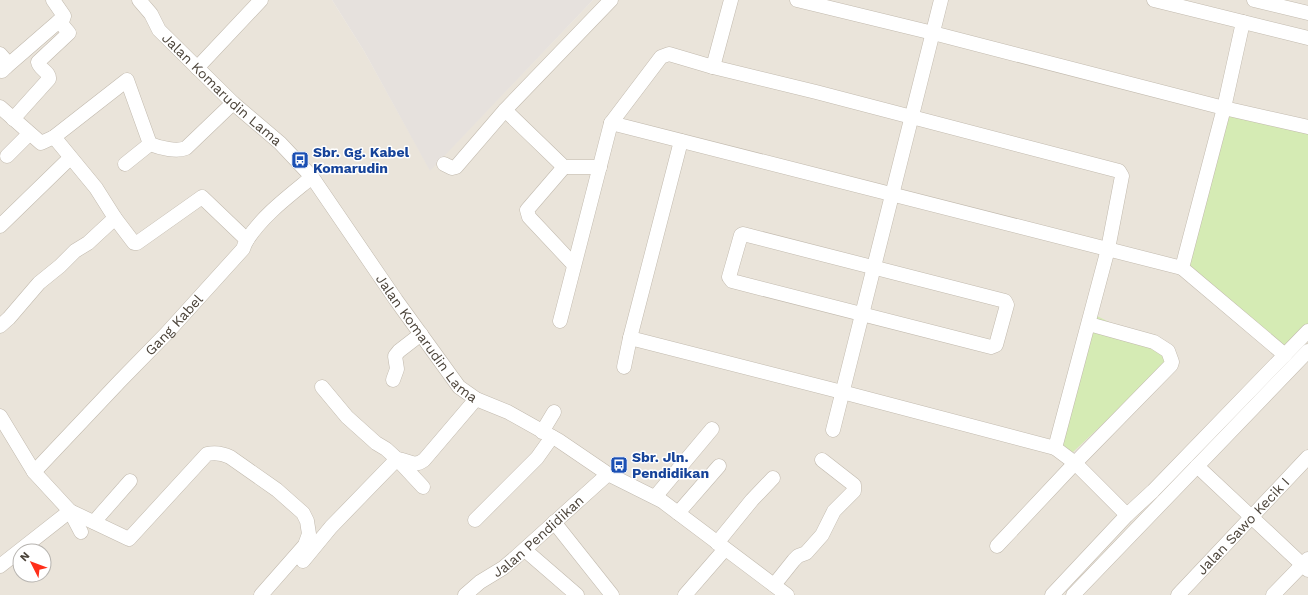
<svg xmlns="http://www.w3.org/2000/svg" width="1308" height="595" viewBox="0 0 1308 595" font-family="'Work Sans',sans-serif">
	<rect width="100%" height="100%" fill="#f6f2ec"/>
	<path fill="#eae4da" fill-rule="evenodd" d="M 0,0 L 332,0 L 364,51 L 430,170 L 593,0 L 1308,0 L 1308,595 L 0,595 ZM 20,551 L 44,551 L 44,575 L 20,575 Z"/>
	<path fill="#e6e1dd" d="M 332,0 L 593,0 L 430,171 L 364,51 Z"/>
	<g fill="#d5ebb4">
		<path d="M 1224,108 L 1308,127 L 1308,331 L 1285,355 L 1182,268 Z"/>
		<path d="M 1095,315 L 1154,344 L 1170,361 L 1073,452 L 1060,456 Z"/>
	</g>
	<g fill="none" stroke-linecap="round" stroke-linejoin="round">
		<defs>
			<g id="minor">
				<path id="s1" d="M 139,0 L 151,14 L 159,30 L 233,103 L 280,143 L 312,177 L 396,300 L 459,387 L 476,399 L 508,412 L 558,440 L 608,474 L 662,501 L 787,595"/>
				<path d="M 797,0 L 933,33 L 1224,108 L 1308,127"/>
				<path d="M 1154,0 L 1308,38"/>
				<path d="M 1254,0 L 1308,13"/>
				<path d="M 1243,22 L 1224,108 L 1182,268 L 1285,355"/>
				<path d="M 0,54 L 7,62 L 6,67 L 2,71"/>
				<path d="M 6,67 L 59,21"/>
				<path d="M 713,67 L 731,0"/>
				<path d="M 197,68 L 261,0"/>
				<path d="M 0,107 L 41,143 L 54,137 L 127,80 L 150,144 C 160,148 177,152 186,148 L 233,103"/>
				<path d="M 505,110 L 564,167 L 600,167"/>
				<path d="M 13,119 L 49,79 C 50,72 39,69 38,62 L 69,33 L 59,21 L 63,19 L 64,16 L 53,0"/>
				<path d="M 611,123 L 661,57 L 669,54 L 713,67 L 816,92 L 1119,171 L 1122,176 L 1108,249 L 1055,448 L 1075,463 L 1127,515"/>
				<path d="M 54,137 L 96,188 L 115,218 L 134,243 L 137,243 L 202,197 L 247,240"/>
				<path d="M 681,141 L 630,338 L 842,392 L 1055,448"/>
				<path d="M 7,156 L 29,134"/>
				<path d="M 125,164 L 150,144"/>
				<path d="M 444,164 L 452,168 L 456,167 L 505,110 L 611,0"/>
				<path d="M 564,167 L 527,210 L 529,217 L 574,265"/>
				<path d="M 0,226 L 70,158"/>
				<path d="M 743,234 L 1005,301 L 1007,305 L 996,345 L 991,347 L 732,281 L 729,277 L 741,235 Z"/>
				<path d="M 560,321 L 611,123 L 1182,268"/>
				<path d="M 0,326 L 9,318 L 39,283 L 60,266 L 75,251 L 88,243 L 115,218"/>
				<path d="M 624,367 L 630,338"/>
				<path d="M 393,380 L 397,369 L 395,356 L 399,351 L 421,334"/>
				<path d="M 322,387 L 347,417 L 376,443 L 386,449 L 397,459 L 423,487"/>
				<path d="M 0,416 L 34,472 L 70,511 L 81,532"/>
				<path d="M 833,430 L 941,0"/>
				<path d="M 542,432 L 554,412"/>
				<path d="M 1197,466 L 1308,570"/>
				<path id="s2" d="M 34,472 L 120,381 L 166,334 L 243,249 C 244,246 245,243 247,240 C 263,215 289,196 312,177"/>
				<path d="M 655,497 L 712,429"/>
				<path d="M 678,513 L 719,466"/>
				<path d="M 475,520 L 537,458 L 552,437"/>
				<path d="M 94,522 L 130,481"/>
				<path d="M 554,522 L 612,595"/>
				<path d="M 717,543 L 752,500 L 773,478"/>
				<path d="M 997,546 L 1075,463 L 1171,365 L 1172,362 L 1168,351 L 1154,342 L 1089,324"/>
				<path d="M 525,550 L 577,595"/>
				<path d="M 303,561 L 331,527 L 397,459 C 409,460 413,468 424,460 L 476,399"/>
				<path d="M 0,566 L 70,511 L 129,539 L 207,454 C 216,452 222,453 230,457 L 277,490 L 303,513 L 307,521 L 309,534 L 305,545 L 261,595"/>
				<path d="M 774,585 L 794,560 L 798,556 L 806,553 L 822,535 L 834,511 L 854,491 L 854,485 L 822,460"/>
				<path id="s3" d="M 465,595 L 480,582 L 503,568 L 516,557 L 608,474"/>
				<path d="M 685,595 L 725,549"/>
				<path d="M 1052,595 L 1127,515 L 1153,491 L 1308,331"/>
				<path d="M 1073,595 L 1308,351"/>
				<path id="s4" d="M 1178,595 L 1308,457"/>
				<path d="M 1273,595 L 1308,559"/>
			</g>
		</defs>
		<use href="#minor" stroke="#c2baae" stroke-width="15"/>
		<use href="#minor" stroke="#fff" stroke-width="14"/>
	</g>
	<defs>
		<symbol id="bus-square" viewBox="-11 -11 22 22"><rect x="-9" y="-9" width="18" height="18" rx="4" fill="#1a4fb4" stroke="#fff"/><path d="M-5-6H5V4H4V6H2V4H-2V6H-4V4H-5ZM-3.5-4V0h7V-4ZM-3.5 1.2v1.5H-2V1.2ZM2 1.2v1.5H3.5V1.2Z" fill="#fff"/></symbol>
	</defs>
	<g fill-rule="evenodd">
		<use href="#bus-square" x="290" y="150" width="20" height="20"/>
		<use href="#bus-square" x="609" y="455" width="20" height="20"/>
	</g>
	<g text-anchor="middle" stroke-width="3" stroke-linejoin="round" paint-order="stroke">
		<g font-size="14" fill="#4b4339" stroke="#fff">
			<text dy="5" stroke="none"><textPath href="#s1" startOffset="123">Jalan Komarudin Lama</textPath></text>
			<text dy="5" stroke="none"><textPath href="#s2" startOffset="203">Gang Kabel</textPath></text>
			<text dy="5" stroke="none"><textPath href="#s1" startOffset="447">Jalan Komarudin Lama</textPath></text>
			<text dy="5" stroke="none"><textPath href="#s4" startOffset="95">Jalan Sawo Kecik I</textPath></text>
			<text dy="5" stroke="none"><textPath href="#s3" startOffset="94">Jalan Pendidikan</textPath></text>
		</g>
		<g font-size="14" font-weight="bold" fill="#164399" stroke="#fff" text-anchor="start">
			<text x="313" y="157">Sbr. Gg. Kabel<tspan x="313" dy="16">Komarudin</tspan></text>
			<text x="632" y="462">Sbr. Jln.<tspan x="632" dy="16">Pendidikan</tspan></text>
		</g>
	</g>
	<g transform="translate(32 563) rotate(312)"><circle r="19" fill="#ffffff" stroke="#b7b4b0"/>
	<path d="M0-3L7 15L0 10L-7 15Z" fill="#ff2f1a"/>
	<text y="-6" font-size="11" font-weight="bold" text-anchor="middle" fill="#4b4339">N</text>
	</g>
</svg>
